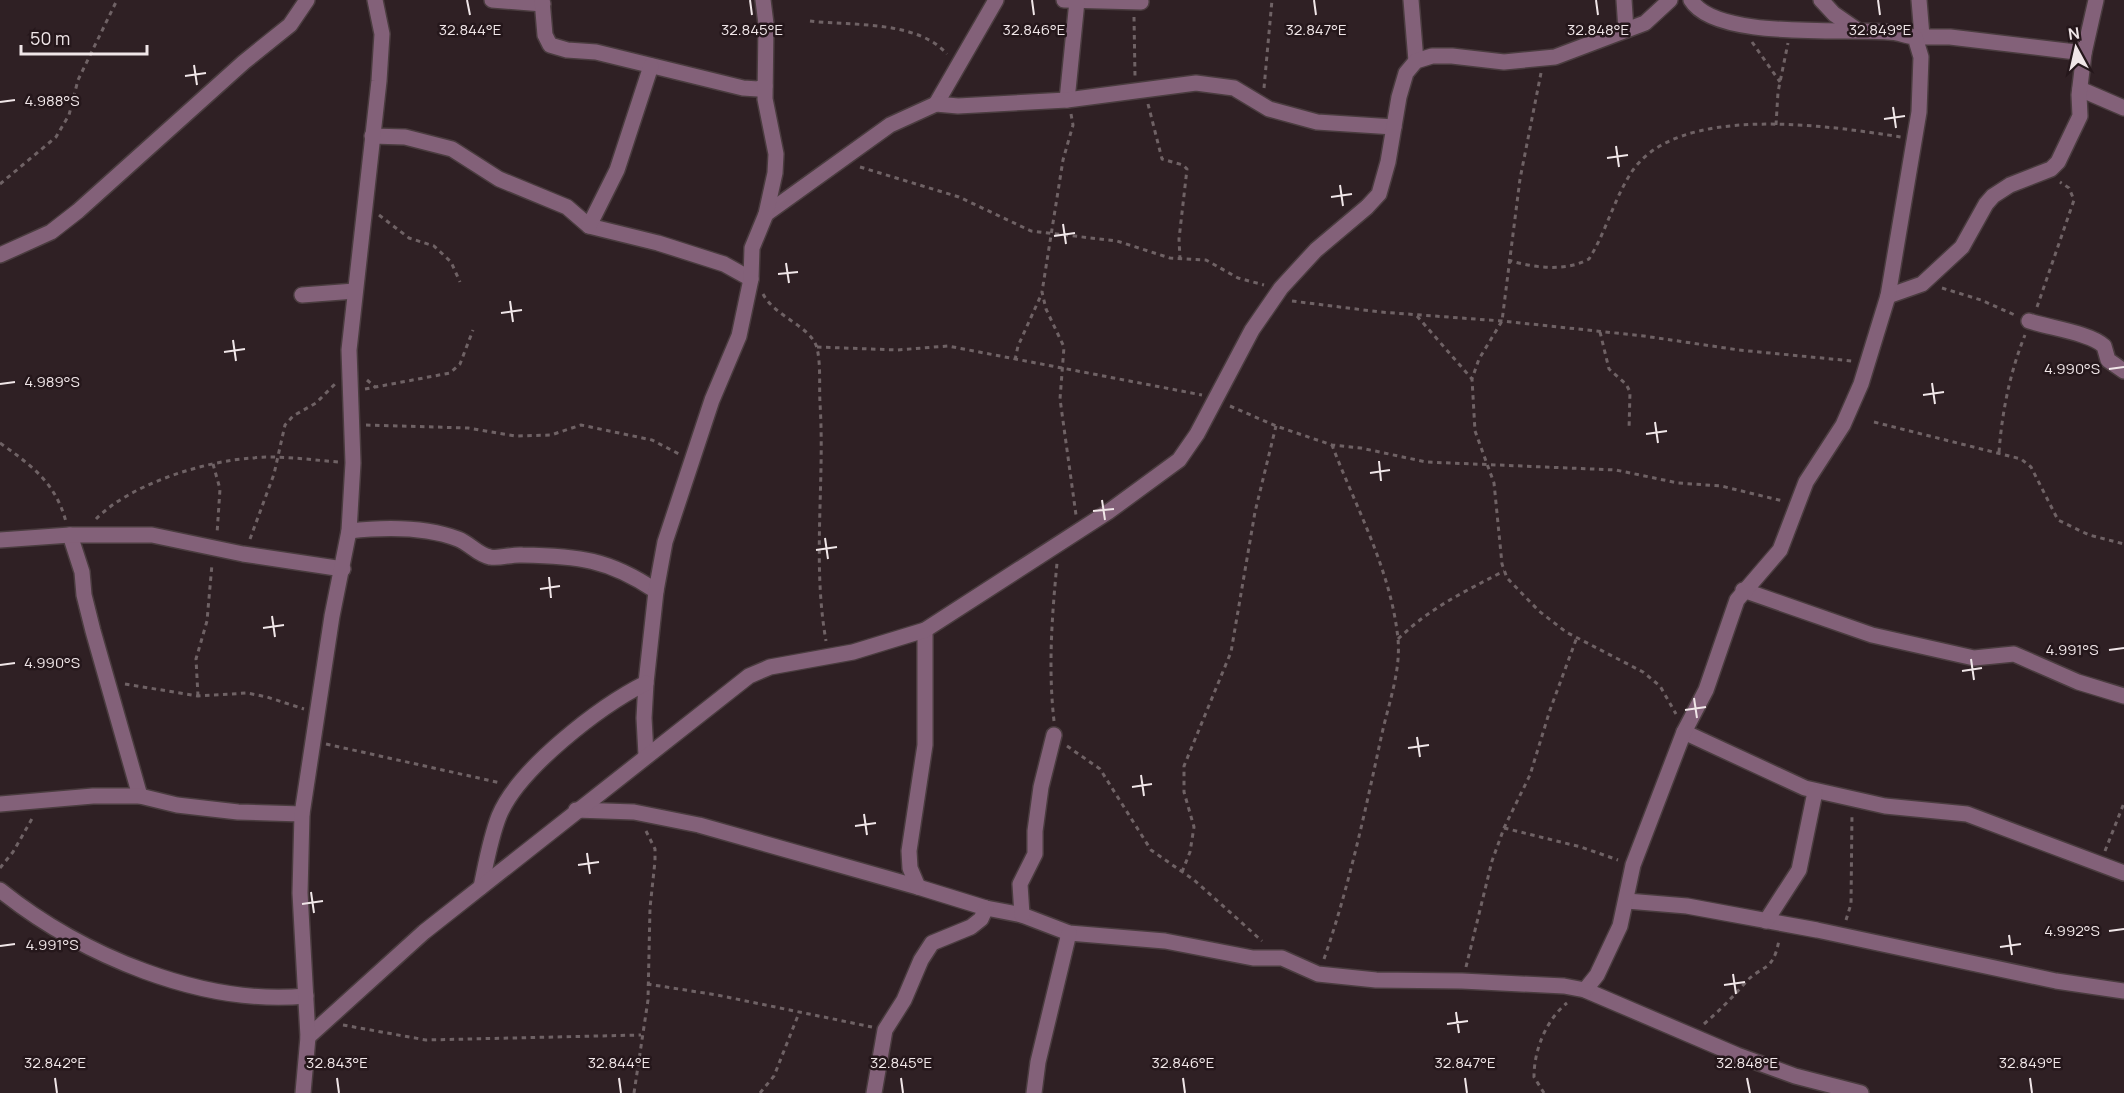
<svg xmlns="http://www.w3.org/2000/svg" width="2124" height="1093" viewBox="0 0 2124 1093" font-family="Manrope,sans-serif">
	<rect width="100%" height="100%" fill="#2f2024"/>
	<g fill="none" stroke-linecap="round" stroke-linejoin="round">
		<defs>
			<g id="minor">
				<path d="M 492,0 L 543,4"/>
				<path d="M 542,0 L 545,35 L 550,45 L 567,50 L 596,52 L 743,88 L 758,89 L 765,86"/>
				<path d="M 1064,0 L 1141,2"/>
				<path d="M 1411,0 L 1416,61"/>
				<path d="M 1624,0 L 1626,30"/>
				<path d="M 1821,0 L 1834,14 L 1857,30"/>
				<path d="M 1919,0 L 1922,36"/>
				<path d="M 1915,37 L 1950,37 L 2084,53"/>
				<path d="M 2080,89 L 2124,108"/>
				<path d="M 1067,100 L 1077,1"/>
				<path d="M 936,104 L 996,0"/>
				<path d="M 372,136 L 405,137 L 452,149 L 499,179 L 567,207 L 589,226 L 658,243 L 724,264 L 751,279"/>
				<path d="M 766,214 L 890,125 L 936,104 L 958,106 L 1067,100 L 1196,83 L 1234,88 L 1269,109 L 1317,122 L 1394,127"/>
				<path d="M 589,226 L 617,170 L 651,66"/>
				<path d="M 0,255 L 51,232 L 78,211 L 244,62 L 290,25 L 307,0"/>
				<path d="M 302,295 L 355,291"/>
				<path d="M 1888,296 L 1922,284 L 1962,247 L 1986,204 L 1993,196 L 2010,185 L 2051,169 L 2058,162 L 2080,116 L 2079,95 L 2084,53 L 2096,0"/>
				<path d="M 2029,321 C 2050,328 2090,333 2104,346 L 2108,360 L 2124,371"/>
				<path d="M 349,531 C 385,527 424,526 458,539 C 469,543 478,555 490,557 C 500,559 511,554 522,555 C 578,556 609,559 656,591"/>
				<path d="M 70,535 L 82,572 L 84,595 L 93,631 L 140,796"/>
				<path d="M 0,540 L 70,535 L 152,535 L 243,554 L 343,569"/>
				<path d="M 1743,590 L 1872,635 L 1974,658 L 2014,654 L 2078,682 L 2124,696"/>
				<path d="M 1684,732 L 1805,788 L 1885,806 L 1967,814 L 2124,873"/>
				<path d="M 646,755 L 644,718 L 646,683 L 656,591 L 665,542 L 712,400 L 739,336 L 751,279 L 752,248 L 766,214 L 775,173 L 776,154 L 765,99 L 766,24 L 763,0"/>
				<path d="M 0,804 L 93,796 L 140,796 L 177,805 L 238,812 L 302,814"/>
				<path d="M 576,810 L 634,812 L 699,825 L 918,887 L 986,908 L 1022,915 L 1069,933 L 1165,941 L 1253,958 L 1282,958 L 1318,974 L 1376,980 L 1462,981 L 1564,986 L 1585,990 L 1737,1055 L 1795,1076 L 1861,1093"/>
				<path d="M 481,887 C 486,864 490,839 499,816 C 518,769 600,706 646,683"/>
				<path d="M 918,887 L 910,868 L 909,851 L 925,745 L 925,630"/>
				<path d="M 0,890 C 81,955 202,1006 306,996"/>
				<path d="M 1627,901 L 1687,906 L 1817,930 L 2056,981 L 2124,991"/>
				<path d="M 1022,915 L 1020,884 L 1035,854 L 1035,831 L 1041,787 L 1054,735"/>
				<path d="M 1766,921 L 1799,870 L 1815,792"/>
				<path d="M 1585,990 L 1597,975 L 1620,926 L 1633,865 L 1684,732 L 1706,690 L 1737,600 L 1780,550 L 1806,482 L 1843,425 L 1861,384 L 1888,296 L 1919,112 L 1921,57 L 1915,37 C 1906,36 1897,32 1888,32 C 1843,28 1715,40 1691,0"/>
				<path d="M 308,1037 L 424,932 L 749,676 L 770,667 L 853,652 L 925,630 L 1108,512 L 1179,460 L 1197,434 L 1252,330 L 1281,288 L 1316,250 L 1367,207 L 1379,194 L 1388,162 L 1399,97 L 1406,73 L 1416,61 L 1432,56 L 1452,56 L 1504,62 L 1555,57 L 1645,23 L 1670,0"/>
				<path d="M 303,1093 L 308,1037 L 300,893 L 302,814 L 332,616 L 349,531 L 353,463 L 349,350 L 379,81 L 382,34 L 375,0"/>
				<path d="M 874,1093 L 885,1030 L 904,1000 L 921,960 L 932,943 L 971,927 L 981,919 L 986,908"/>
				<path d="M 1034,1093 L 1038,1062 L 1069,933"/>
			</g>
		</defs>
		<use href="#minor" stroke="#4a3c3f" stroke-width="18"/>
		<g stroke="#6f6265" stroke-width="3" stroke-dasharray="4.5 4.5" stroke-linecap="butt">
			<path d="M 1134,17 L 1135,76"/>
			<path d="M 810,21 C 851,26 917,20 947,54"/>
			<path d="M 1752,42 L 1780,82"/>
			<path d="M 1541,73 L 1520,179 L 1502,321 L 1479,359 L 1472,379 L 1475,431 L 1494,483 L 1502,564 L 1507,578 L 1539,611 L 1566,632 L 1643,672 L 1660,686 L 1676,714"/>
			<path d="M 1264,88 L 1272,0"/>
			<path d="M 1148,104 L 1162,159 L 1183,165 L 1187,169 L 1179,239 L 1180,259"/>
			<path d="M 1071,114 L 1073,125 L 1063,160 L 1042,292 L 1046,309 L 1064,347 L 1060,399 L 1076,515"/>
			<path d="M 1776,125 L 1778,92 L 1788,43"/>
			<path d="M 860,167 L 959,197 L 1031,231 L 1117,241 L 1170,258 L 1206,260 L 1238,278 L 1264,285"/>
			<path d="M 0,184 L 56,137 L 69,115 L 78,80 L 117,0"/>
			<path d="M 379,215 L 409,238 L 434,246 L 451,262 L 460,282"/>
			<path d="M 1508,260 C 1534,268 1565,272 1589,259 C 1606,232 1614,199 1631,173 C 1676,102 1830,126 1901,137"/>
			<path d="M 1942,288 L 1981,300 L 2017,316"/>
			<path d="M 763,294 C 775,317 811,326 817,348 C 821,365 819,386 820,403 C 825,482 812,562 826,641"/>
			<path d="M 1292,301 L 1380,312 L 1502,321 L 1644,336 L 1739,350 L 1852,361"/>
			<path d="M 2037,307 L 2074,200 L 2069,188 L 2060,182"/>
			<path d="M 1417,316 L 1472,379"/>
			<path d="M 1600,332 L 1609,369 L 1626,384 L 1630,392 L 1629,430"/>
			<path d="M 817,347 L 897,350 L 948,346 L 1202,395"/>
			<path d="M 1015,360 L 1018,346 L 1042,293"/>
			<path d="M 367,380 L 375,387"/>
			<path d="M 365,389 L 450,373 L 460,364 L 473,330"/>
			<path d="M 1230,406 L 1276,426 L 1332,445 L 1361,448 L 1426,462 L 1616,470 L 1678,483 L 1721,486 L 1783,501"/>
			<path d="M 1874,422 L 2021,459 L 2031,467 L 2058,520 L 2089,535 L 2124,544"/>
			<path d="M 366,425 L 468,428 L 515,436 L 551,435 L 581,425 L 652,440 L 679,454"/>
			<path d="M 0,443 C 31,465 56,483 66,522"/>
			<path d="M 1999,452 C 2002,412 2010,372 2025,335"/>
			<path d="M 213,464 L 220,489 L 217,534"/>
			<path d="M 96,519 C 130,484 205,461 252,458 C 281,455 310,460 339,462"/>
			<path d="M 250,539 L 274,474 L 285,425 L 293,416 L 316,403 L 335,384"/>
			<path d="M 1398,639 C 1431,607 1464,592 1504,571"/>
			<path d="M 125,684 L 198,696 L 247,693 L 267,697 L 304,709"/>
			<path d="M 198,696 L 196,659 L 207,621 L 212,564"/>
			<path d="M 1054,721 C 1048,668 1052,616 1057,563"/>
			<path d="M 326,744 L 501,783"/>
			<path d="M 1067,746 L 1100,769 L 1151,850 L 1194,880 L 1262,941"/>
			<path d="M 1504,828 L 1581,847 L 1618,860"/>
			<path d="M 2105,851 L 2124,803"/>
			<path d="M 0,868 L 13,852 L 33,817"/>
			<path d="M 1182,872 L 1190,852 L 1194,827 L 1184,792 L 1184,766 L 1231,652 L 1255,512 L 1276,426"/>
			<path d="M 1846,920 L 1851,904 L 1852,813"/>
			<path d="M 1324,959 C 1349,887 1365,812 1381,738 C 1388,705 1401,672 1398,639 C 1391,570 1356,508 1332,445"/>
			<path d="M 1466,967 L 1492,861 L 1504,828 L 1530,775 L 1550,710 L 1577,637"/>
			<path d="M 647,984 L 717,995 L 872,1027"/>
			<path d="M 1704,1024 C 1719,1011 1732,998 1745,983 C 1762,964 1773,973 1779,940"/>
			<path d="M 343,1025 L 426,1040 L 641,1035"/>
			<path d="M 634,1093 L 648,1000 L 650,908 L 655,861 L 655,849 L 646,831"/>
			<path d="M 760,1093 L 774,1076 L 799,1013"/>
			<path d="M 1544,1093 L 1534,1077 C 1534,1050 1546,1020 1567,1003"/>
		</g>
		<use href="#minor" stroke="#836179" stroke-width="15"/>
	</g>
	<path fill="none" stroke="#f0e6e8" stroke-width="2" d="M 467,0 L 470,15M 750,0 L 752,15M 1032,0 L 1034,15M 1314,0 L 1316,15M 1596,0 L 1598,15M 1878,0 L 1880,15M 194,65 L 197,85M 185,76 L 206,73M 0,102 L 15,100M 1893,107 L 1896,128M 1884,119 L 1905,116M 1616,146 L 1619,167M 1607,158 L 1628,155M 1340,185 L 1343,206M 1331,197 L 1352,194M 1063,224 L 1066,244M 1054,236 L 1075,233M 786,263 L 789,283M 778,274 L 798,272M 510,301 L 513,322M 501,313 L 522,310M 233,340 L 236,361M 224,352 L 245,349M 2109,369 L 2124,367M 1932,383 L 1935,404M 0,384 L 15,382M 1923,395 L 1944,392M 1655,422 L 1658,443M 1646,434 L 1667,431M 1379,461 L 1381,481M 1370,473 L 1390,470M 1102,500 L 1105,520M 1093,511 L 1114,509M 825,538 L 828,559M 816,550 L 837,547M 549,577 L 551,598M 540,589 L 560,586M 272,616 L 275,637M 263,628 L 284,625M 2109,650 L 2124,648M 1971,659 L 1974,680M 0,665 L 15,663M 1962,671 L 1982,668M 1694,698 L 1697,718M 1685,710 L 1706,707M 1417,737 L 1420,757M 1408,748 L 1429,745M 1141,775 L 1144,796M 1132,787 L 1152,784M 864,814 L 867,835M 855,826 L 876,823M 587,853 L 590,874M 578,865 L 599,862M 311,892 L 314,913M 302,904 L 323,901M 2109,931 L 2124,929M 2009,935 L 2012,955M 0,946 L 15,944M 2000,947 L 2021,944M 1733,974 L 1736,994M 1724,985 L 1745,982M 1456,1012 L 1459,1033M 1447,1024 L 1468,1021M 55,1078 L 57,1093M 337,1078 L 339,1093M 619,1078 L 621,1093M 901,1078 L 903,1093M 1183,1078 L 1185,1093M 1465,1078 L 1467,1093M 1747,1078 L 1750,1093M 2030,1078 L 2032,1093"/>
	<g font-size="15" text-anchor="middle" fill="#f0e6e8" stroke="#25171b" stroke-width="5" stroke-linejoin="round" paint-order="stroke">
		<text x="470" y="35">32.844°E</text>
		<text x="752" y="35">32.845°E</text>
		<text x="1034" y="35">32.846°E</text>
		<text x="1316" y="35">32.847°E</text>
		<text x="1598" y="35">32.848°E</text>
		<text x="1880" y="35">32.849°E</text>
		<text x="52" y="106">4.988°S</text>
		<text x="2072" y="374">4.990°S</text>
		<text x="52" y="387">4.989°S</text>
		<text x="2072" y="655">4.991°S</text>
		<text x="52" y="668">4.990°S</text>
		<text x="2072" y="936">4.992°S</text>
		<text x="52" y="950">4.991°S</text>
		<text x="55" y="1068">32.842°E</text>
		<text x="337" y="1068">32.843°E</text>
		<text x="619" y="1068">32.844°E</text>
		<text x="901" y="1068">32.845°E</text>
		<text x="1183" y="1068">32.846°E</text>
		<text x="1465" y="1068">32.847°E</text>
		<text x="1747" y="1068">32.848°E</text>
		<text x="2030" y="1068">32.849°E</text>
	</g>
	<g transform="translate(2076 48) rotate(352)" stroke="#25171b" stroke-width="4.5" paint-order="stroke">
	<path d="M0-4.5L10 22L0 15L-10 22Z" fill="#f0e6e8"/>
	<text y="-9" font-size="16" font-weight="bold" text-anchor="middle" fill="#f0e6e8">N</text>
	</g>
	<path d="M21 45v9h126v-9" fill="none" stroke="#f0e6e8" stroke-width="3"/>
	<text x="30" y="45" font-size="18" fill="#f0e6e8" stroke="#25171b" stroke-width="4.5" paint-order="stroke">50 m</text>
</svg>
